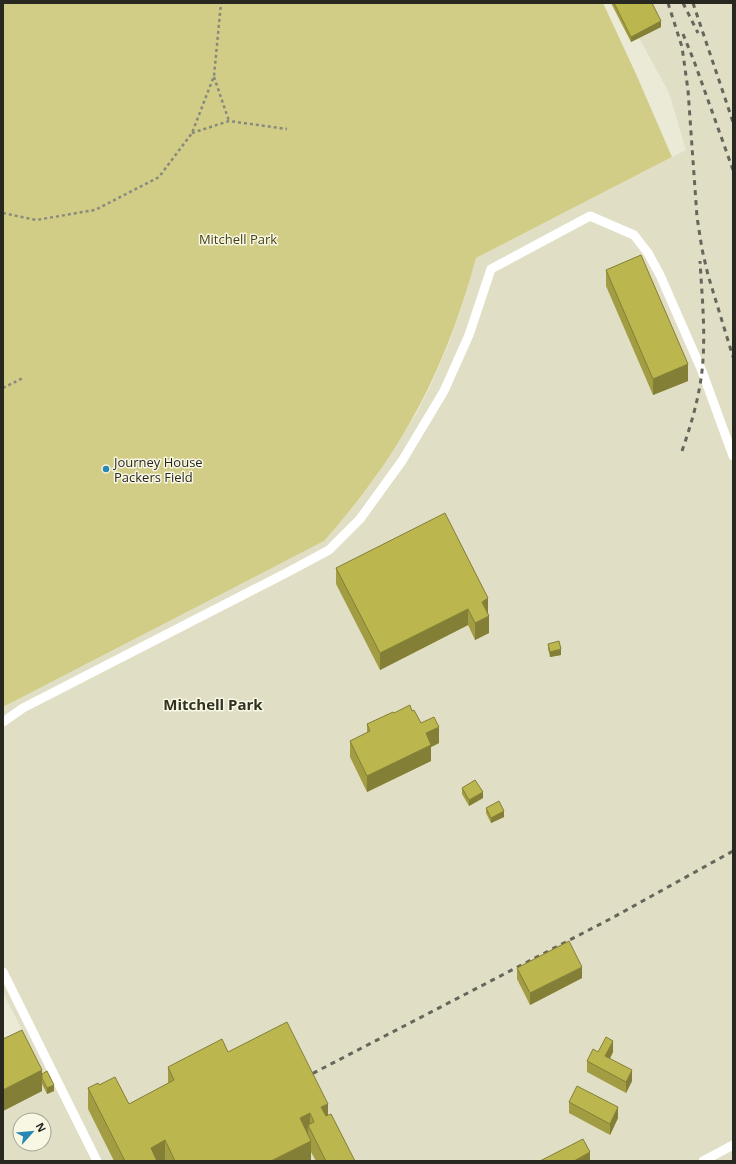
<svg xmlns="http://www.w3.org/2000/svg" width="736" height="1164" viewBox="0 0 736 1164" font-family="'Open Sans',sans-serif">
	<rect width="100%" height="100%" fill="#eaead7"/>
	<path fill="#e0dfc6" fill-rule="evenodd" d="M 620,3 L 733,3 L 733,1161 L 3,1161 L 3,1056 L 29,1043 L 3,993 L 3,707 L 324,541 L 355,505 L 375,478 L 416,414 L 429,389 L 450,341 L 463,303 L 476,258 L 686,150 L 669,93 ZM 20,1120 L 44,1120 L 44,1144 L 20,1144 Z"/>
	<path fill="#d1cd87" d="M 3,3 L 603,3 L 636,74 L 672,157 L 476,258 C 446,369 401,455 324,541 L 3,707 Z"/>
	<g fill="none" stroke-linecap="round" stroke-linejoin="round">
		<g stroke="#89897c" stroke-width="2.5" stroke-dasharray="3 3" stroke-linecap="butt">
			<path d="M 214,77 L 229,121"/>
			<path d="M 192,133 L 229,121 L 287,129"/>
			<path d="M 3,213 L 36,220 L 95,210 L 159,177 L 192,133 L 214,76 L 221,3"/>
			<path d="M 3,388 L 23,378"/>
		</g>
		<g stroke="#fff" stroke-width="9">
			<path d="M 3,722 L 23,708 L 288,572 L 329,550 L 360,519 L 402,461 L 444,391 L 469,335 L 491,269 L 590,216 L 634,235 L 648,253 L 660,275 L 702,371 L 733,456"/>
			<path d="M 3,972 L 97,1161"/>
			<path d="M 703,1161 L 733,1145"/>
		</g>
		<g stroke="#66665b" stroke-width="3" stroke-dasharray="5 5" stroke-linecap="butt">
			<path d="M 668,3 L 682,47 L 688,90 L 697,217 L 702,249 L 708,275 L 733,357"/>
			<path d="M 683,3 L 698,33"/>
			<path d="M 693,3 L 733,122"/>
			<path d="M 683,34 L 694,61 L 733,170"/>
			<path d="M 682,451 C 691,425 699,398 702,371 C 706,334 702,297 700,261"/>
			<path d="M 304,1078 L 612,918 L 733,851"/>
		</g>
	</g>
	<g fill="#a29d43">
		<path d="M 611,3 L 652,3 L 661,27 L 631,42 Z"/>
		<path d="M 606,270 L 688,381 L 653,395 L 606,286 Z"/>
		<path d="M 336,568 L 488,614 L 489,633 L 475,640 L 468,625 L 380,670 L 336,584 Z"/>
		<path d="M 548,644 L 561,655 L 550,657 L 548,649 Z"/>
		<path d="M 412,711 L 421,723 L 439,743 L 431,747 L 431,761 L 367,792 L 350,757 L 350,741 L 367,733 L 367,724 L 394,713 Z"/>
		<path d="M 462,788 L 483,798 L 469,806 L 462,794 Z"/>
		<path d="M 486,808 L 504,817 L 491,823 L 486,813 Z"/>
		<path d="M 517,968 L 582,978 L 530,1005 L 517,979 Z"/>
		<path d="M 3,1039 L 42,1074 L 54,1091 L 47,1094 L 42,1084 L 42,1091 L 3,1111 Z"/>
		<path d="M 228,1052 L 328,1115 L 355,1161 L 316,1161 L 311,1152 L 311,1161 L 114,1161 L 88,1109 L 88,1088 L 99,1085 L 129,1104 L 168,1084 L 168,1067 Z"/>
		<path d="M 598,1052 L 613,1052 L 610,1059 L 632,1081 L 626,1093 L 587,1072 L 587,1061 Z"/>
		<path d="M 569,1102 L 618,1118 L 610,1135 L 569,1113 Z"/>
	</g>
	<g fill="#847f37">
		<path d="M 661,21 L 661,27 L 631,42 L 631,37 Z"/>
		<path d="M 688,364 L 688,381 L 653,395 L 653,379 Z"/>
		<path d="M 488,598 L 488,614 L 482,618 L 482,602 Z"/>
		<path d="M 468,609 L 468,625 L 380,670 L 380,653 Z"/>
		<path d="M 489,616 L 489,633 L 475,640 L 475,623 Z"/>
		<path d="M 561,649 L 561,655 L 550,657 L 550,652 Z"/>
		<path d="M 439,727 L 439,743 L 431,747 L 431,761 L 367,792 L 367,776 L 426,733 Z"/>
		<path d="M 483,792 L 483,798 L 469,806 L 469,800 Z"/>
		<path d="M 504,811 L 504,817 L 491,823 L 491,818 Z"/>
		<path d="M 582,967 L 582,978 L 530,1005 L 530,993 Z"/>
		<path d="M 613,1041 L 613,1052 L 605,1067 L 605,1056 Z"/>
		<path d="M 42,1070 L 42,1091 L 3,1111 L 3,1090 Z"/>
		<path d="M 632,1070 L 632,1081 L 626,1093 L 626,1082 Z"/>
		<path d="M 54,1085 L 54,1091 L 47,1094 L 47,1088 Z"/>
		<path d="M 328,1104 L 328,1125 L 321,1107 Z"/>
		<path d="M 618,1107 L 618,1118 L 610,1135 L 610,1124 Z"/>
		<path d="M 310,1113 L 310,1129 L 308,1125 L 308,1135 L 300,1118 Z"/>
		<path d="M 165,1140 L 165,1161 L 151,1161 L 151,1148 Z"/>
		<path d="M 311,1141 L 311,1161 L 271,1161 Z"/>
		<path d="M 590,1152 L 590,1161 L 574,1161 Z"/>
	</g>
	<g fill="#bcb64e" stroke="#847f37">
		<path d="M 614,3 L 652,3 L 661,21 L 631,37 Z"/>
		<path d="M 641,255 L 688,364 L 653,379 L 606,270 Z"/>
		<path d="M 445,513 L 488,598 L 482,602 L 489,616 L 475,623 L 468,609 L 380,653 L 336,568 Z"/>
		<path d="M 559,641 L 561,649 L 550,652 L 548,644 Z"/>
		<path d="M 410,705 L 412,711 L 414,710 L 421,723 L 434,717 L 439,727 L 426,733 L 431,745 L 367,776 L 350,741 L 370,731 L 367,724 L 393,712 L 394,713 Z"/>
		<path d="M 475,780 L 483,792 L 469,800 L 462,788 Z"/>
		<path d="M 499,801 L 504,811 L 491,818 L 486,808 Z"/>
		<path d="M 569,941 L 582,967 L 530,993 L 517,968 Z"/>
		<path d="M 287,1022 L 328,1104 L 321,1107 L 326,1116 L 331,1114 L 355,1161 L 326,1161 L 308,1125 L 314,1122 L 310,1113 L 300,1118 L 311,1141 L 271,1161 L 175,1161 L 165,1140 L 151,1148 L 157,1161 L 125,1161 L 88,1088 L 98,1083 L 99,1085 L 115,1077 L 129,1104 L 174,1080 L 168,1067 L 222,1039 L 228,1052 Z"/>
		<path d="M 22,1030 L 42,1070 L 3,1090 L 3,1039 Z"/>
		<path d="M 606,1037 L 613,1041 L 605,1056 L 632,1070 L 626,1082 L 587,1061 L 593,1049 L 598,1052 Z"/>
		<path d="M 47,1071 L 54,1085 L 47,1088 L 42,1078 L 42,1074 Z"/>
		<path d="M 577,1086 L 618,1107 L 610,1124 L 569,1102 Z"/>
		<path d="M 583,1139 L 590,1152 L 574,1161 L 540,1161 Z"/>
	</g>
	<circle fill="#2688b3" stroke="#f8f7e4" stroke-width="1.5" cx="106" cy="469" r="4"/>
	<g text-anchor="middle" stroke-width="3" stroke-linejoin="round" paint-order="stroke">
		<g font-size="13" fill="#423f14" stroke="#f8f7e4">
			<text x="238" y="244">Mitchell Park</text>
		</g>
		<g font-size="13" fill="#282821" stroke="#f8f7e4" text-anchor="start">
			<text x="114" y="467">Journey House<tspan x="114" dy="15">Packers Field</tspan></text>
		</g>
		<g font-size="15" font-weight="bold" fill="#313122" stroke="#f8f7e4">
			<text x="213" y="710">Mitchell Park</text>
		</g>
	</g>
	<rect width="736" height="1164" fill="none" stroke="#282821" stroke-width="8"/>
	<g transform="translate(32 1132) rotate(63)"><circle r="19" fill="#f8f7e4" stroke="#a5a496"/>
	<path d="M0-3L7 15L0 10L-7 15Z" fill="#2688b3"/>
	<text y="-6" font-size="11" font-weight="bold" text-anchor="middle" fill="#282821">N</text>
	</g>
</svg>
